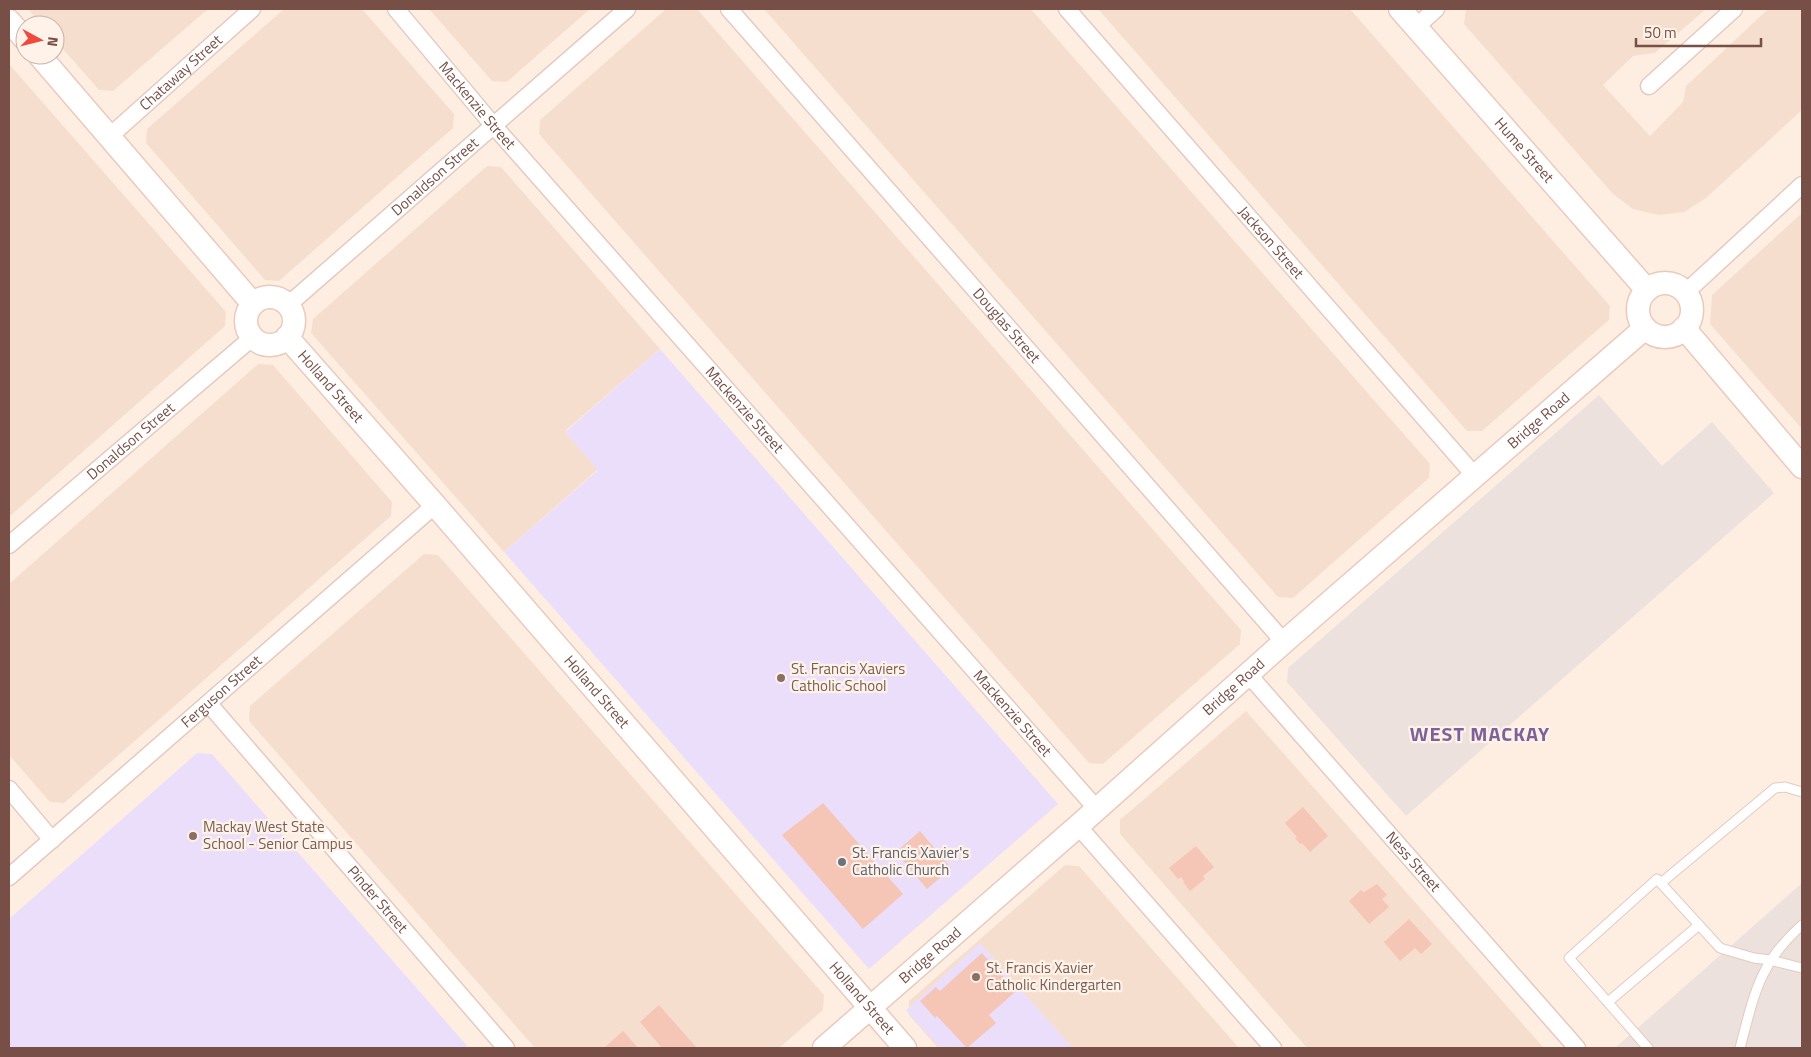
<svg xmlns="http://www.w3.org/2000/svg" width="1811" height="1057" viewBox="0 0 1811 1057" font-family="'Titillium Web',sans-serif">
	<rect width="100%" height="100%" fill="#feeee1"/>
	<g fill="#f6decf">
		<path d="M 28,9 L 208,9 L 113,91 L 99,90 L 55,40 L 55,25 L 42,25 Z"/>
		<path d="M 284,9 L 362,9 L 454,114 L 453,128 L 279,281 L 265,280 L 146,143 L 147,129 Z"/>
		<path d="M 429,9 L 590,9 L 507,82 L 492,81 Z"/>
		<path d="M 666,9 L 697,9 L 1241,630 L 1240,644 L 1103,764 L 1089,763 L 539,134 L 540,120 Z"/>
		<path d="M 764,9 L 1031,9 L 1430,464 L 1429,478 L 1293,598 L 1278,597 Z"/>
		<path d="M 1098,9 L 1350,9 L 1610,306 L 1609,320 L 1482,431 L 1467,431 Z"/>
		<path d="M 1466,9 L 1706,9 L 1655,53 L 1633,56 L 1603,85 L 1650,136 L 1683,102 L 1686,86 L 1768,9 L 1802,9 L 1802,110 L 1706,198 L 1684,212 L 1658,215 L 1633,209 L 1613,194 L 1464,24 Z"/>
		<path d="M 9,64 L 226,312 L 225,326 L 9,517 Z"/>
		<path d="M 487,166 L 501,167 L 660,349 L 565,431 L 598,469 L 504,552 L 311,333 L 313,319 Z"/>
		<path d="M 1802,213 L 1802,429 L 1710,324 L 1712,295 Z"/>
		<path d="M 258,364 L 273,365 L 392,502 L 391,516 L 64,803 L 50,802 L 9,755 L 9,584 Z"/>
		<path d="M 424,554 L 438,555 L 824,995 L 823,1010 L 779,1048 L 535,1048 L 249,721 L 250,706 Z"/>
		<path d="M 1246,711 L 1544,1048 L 1307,1048 L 1120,834 L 1120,820 Z"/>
		<path d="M 1065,865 L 1079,866 L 1239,1048 L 938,1048 L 909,1015 L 909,1001 Z"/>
	</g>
	<g fill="#ece1dc">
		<path d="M 1599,395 L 1662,466 L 1712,422 L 1774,493 L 1406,816 L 1287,682 L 1288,668 Z"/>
		<path d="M 1802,883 L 1802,1048 L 1615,1048 Z"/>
	</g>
	<g fill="#ebdefa">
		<path d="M 660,349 L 1058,804 L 869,969 L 504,552 L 598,470 L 565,432 Z"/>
		<path d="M 197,753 L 212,754 L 469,1048 L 9,1048 L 9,919 Z"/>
		<path d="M 980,943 L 1073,1048 L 939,1048 L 906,1010 Z"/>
	</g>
	<g fill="#f5c5b6">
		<path d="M 823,803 L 903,894 L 863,929 L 782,835 Z"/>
		<path d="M 1303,807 L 1328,836 L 1310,852 L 1302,843 L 1300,844 L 1295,838 L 1297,837 L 1285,823 Z"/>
		<path d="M 920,831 L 951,868 L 927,889 L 896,852 Z"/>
		<path d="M 1196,846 L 1214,867 L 1203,876 L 1205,879 L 1190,891 L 1183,882 L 1184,881 L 1181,877 L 1178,879 L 1169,868 Z"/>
		<path d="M 1377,884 L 1387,895 L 1382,899 L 1389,907 L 1369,924 L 1349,901 L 1361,890 L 1364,892 Z"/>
		<path d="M 1409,919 L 1432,944 L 1421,954 L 1415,948 L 1400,961 L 1384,942 Z"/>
		<path d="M 982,953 L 1016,991 L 989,1015 L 996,1023 L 967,1048 L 937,1016 L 935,1018 L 920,1001 L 936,987 L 940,991 Z"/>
		<path d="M 659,1005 L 697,1048 L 662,1048 L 640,1022 Z"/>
		<path d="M 623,1031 L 638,1048 L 604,1048 Z"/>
	</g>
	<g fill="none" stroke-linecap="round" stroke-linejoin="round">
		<defs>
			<g id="lane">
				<path d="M 1661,883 L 1775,788 L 1785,787 L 1802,792"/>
				<path d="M 1608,1002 L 1699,925"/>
				<path d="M 1648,1048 L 1569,958 L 1657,879 L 1720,948 L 1754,958 L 1770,960 L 1802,968"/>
				<path d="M 1740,1048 C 1754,995 1759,963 1802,925"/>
			</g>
			<g id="street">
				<path id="s1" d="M 396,9 L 493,125 L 1096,808"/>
				<path id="s2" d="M 729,9 L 1284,642"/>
				<path id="s3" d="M 1067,9 L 1475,476"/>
				<path d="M 1416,27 L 1436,9"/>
				<path d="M 1649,86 L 1734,9"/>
				<path id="s4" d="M 110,136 L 252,9"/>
				<path d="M 1685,293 L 1802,185"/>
				<path id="s5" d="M 288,305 L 627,9"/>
				<path id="s6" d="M 9,545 L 253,337"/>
				<path id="s7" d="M 1248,674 L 1577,1048"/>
				<path id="s8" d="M 209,704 L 506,1048"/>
				<path d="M 9,789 L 52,840"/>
				<path d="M 1078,826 L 1273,1048"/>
				<path id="s9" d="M 9,877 L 435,505"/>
			</g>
			<g id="secondary">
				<path id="s10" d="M 1400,9 L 1647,290"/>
				<path d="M 9,21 L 25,39"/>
				<path d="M 39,55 L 253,304"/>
				<circle cx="1665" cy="310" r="27"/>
				<circle cx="270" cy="321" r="24"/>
				<path d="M 1684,328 L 1802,467"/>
				<path id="s11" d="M 287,337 L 435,505 L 905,1048"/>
				<path id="s12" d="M 824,1048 L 1078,826 L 1284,642 L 1645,328"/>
			</g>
		</defs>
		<use href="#lane" stroke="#e4cabf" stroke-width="11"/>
		<use href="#street" stroke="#e4cabf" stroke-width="19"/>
		<use href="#secondary" stroke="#eacabc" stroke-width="25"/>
		<use href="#lane" stroke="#fff" stroke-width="9"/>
		<use href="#street" stroke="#fff" stroke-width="16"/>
		<use href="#secondary" stroke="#fff" stroke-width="22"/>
	</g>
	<g fill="#8d6e63" stroke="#fff2e9" stroke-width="2">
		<circle cx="781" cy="678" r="5"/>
		<circle cx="193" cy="836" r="5"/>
		<circle cx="976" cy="977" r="5"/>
	</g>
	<circle fill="#6b7280" stroke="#fff2e9" stroke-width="2" cx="842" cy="862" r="5"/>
	<g text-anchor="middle" stroke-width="4.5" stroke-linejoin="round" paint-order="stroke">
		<g font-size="15" fill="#774f46" stroke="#fff2e9">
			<text dy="5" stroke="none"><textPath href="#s4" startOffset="95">Chataway Street</textPath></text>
			<text dy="5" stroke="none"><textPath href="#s1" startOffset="126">Mackenzie Street</textPath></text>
			<text dy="5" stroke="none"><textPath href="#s10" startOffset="188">Hume Street</textPath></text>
			<text dy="5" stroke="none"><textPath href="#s5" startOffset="195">Donaldson Street</textPath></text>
			<text dy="5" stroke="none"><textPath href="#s3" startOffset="310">Jackson Street</textPath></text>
			<text dy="5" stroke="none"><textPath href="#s2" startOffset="421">Douglas Street</textPath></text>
			<text dy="5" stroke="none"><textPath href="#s11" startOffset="66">Holland Street</textPath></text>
			<text dy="5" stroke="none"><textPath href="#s1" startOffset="531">Mackenzie Street</textPath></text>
			<text dy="5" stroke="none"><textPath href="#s12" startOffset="951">Bridge Road</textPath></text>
			<text dy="5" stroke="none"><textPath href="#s6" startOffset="160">Donaldson Street</textPath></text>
			<text dy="5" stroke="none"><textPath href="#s12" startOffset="546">Bridge Road</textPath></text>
			<text dy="5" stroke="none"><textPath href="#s9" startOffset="282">Ferguson Street</textPath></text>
			<text dy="5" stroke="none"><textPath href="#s11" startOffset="471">Holland Street</textPath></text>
			<text dy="5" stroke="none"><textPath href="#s1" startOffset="936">Mackenzie Street</textPath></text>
			<text dy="5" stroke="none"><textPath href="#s7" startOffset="250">Ness Street</textPath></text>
			<text dy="5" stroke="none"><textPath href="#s8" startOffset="258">Pinder Street</textPath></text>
			<text dy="5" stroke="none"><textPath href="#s12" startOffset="141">Bridge Road</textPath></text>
			<text dy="5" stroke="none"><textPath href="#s11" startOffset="876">Holland Street</textPath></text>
		</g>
		<g font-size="15" fill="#785e54" stroke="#fff2e9" text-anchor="start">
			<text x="791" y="674">St. Francis Xaviers<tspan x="791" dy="17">Catholic School</tspan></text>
			<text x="203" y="832">Mackay West State<tspan x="203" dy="17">School - Senior Campus</tspan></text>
			<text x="986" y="973">St. Francis Xavier<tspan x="986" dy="17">Catholic Kindergarten</tspan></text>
		</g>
		<g font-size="15" fill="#5b616d" stroke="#fff2e9" text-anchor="start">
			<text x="852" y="858">St. Francis Xavier's<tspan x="852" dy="17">Catholic Church</tspan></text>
		</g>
		<g font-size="20" font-weight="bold" letter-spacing="1" fill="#7e619b" stroke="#fff2e9">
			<text x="1480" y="741">WEST MACKAY</text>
		</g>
	</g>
	<rect width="1811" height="1057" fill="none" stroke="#774f46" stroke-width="20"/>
	<g transform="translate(40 40) rotate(97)"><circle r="24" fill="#fff2e9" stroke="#c9b1a8"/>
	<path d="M0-4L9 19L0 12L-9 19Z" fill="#f1473d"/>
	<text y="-8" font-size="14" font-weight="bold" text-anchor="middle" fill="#774f46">N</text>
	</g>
	<path d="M1636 38v8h125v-8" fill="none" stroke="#774f46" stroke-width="2.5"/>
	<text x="1644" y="38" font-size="15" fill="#774f46" stroke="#fff2e9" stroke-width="4" paint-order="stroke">50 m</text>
</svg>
